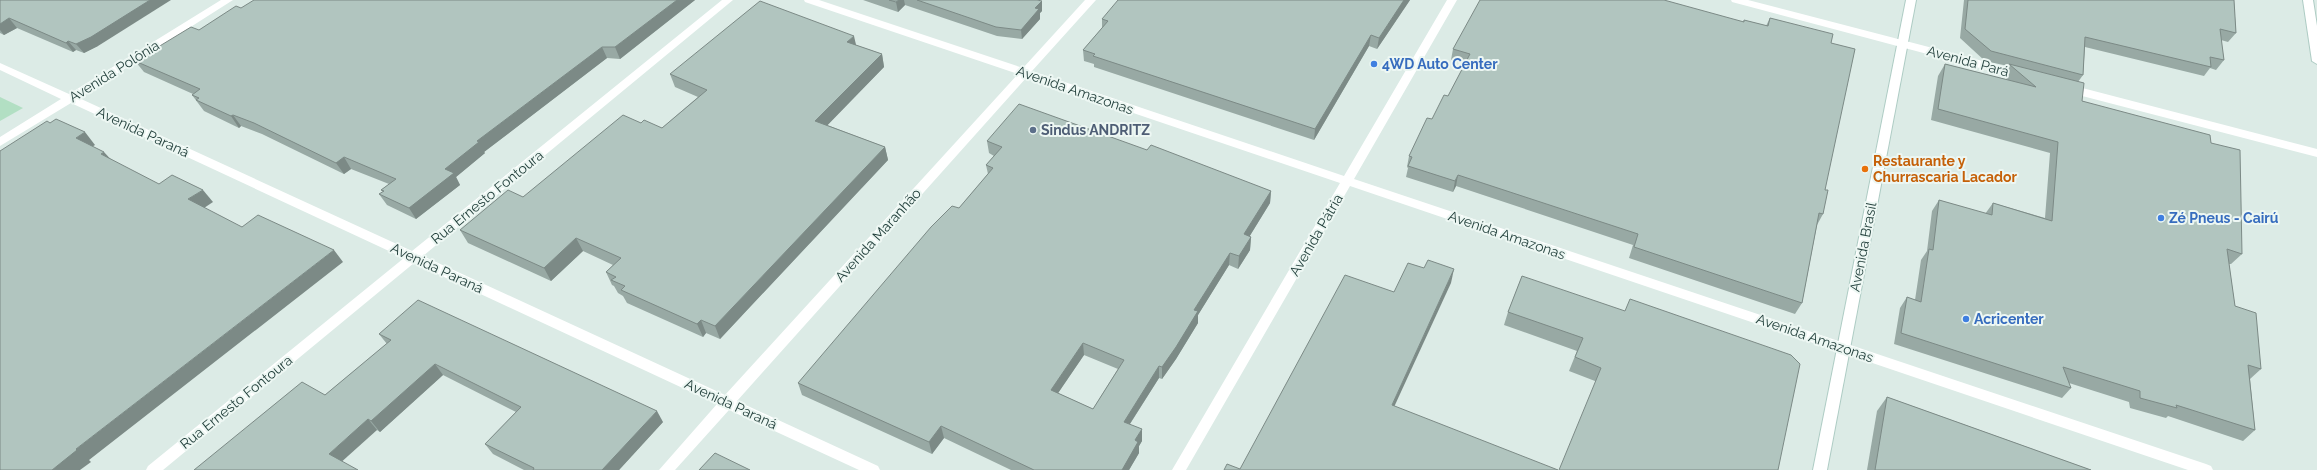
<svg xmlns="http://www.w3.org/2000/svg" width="2317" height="470" viewBox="0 0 2317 470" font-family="Raleway,sans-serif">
	<rect width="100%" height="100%" fill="#dcebe6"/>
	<path fill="#b2dfc3" d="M 0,97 L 23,108 L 0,121 Z"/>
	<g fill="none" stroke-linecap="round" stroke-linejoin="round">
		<defs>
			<g id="secondary">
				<path d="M 1906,0 L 1916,0 L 1827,470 L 1813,470 Z"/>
				<path d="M 2303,0 L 2313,0 L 2317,26 L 2317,64 L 2312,61 Z"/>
			</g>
		</defs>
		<use href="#secondary" stroke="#aeccc4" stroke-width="2"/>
		<path fill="#fff" fill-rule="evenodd" d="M 221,0 L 233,0 L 79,98 L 412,251 L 722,0 L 733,0 L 423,256 L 725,395 L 1018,74 L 805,2 L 804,0 L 819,0 L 1023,68 L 1085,0 L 1096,0 L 1032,71 L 1344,176 L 1447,0 L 1457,0 L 1354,179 L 2206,464 L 2211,466 L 2213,470 L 2188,470 L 1350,186 L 1186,470 L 1172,470 L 1340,183 L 1027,77 L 737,401 L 878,466 L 880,470 L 859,470 L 729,410 L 675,470 L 659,470 L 717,404 L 414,263 L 163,470 L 146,470 L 148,466 L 404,258 L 71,103 L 0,146 L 0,137 L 61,99 L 0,70 L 0,63 L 69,94 Z"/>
		<g fill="#fff" fill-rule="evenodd">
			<path d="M 1731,0 L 1748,0 L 2021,71 L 2026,75 L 2021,79 L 1732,2 Z"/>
			<path d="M 2067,84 L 2317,149 L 2317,157 L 2063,91 L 2062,88 Z"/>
		</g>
		<use href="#secondary" fill="#fff" fill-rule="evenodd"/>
	</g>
	<g fill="#98a9a4" fill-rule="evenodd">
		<path d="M 0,0 L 98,46 L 84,53 L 76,50 L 73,52 L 17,28 L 4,35 L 0,33 Z"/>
		<path d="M 695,0 L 620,59 L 607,58 L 484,152 L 485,153 L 456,177 L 460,185 L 416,219 L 387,205 L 379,194 L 383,192 L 381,190 L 389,184 L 351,169 L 344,174 L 262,134 L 241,126 L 239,128 L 204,111 L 192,95 L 193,94 L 144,72 L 135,61 L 199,30 L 241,8 Z"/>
		<path d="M 863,0 L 1037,0 L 1042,11 L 1040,13 L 1040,19 L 1022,39 L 997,36 L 905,5 L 898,12 Z"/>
		<path d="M 1410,0 L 1377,49 L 1369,46 L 1314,140 L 1094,67 L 1094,64 L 1084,61 L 1083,50 L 1102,28 L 1102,19 Z"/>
		<path d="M 1964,0 L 2234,0 L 2236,33 L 2228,42 L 2221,40 L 2224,60 L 2216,70 L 2210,68 L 2204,76 L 2085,47 L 2083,75 L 2078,82 L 2082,101 L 2211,143 L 2242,254 L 2231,264 L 2229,264 L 2235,306 L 2261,369 L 2250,379 L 2255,430 L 2243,441 L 2168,416 L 2166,418 L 2130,408 L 2129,402 L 2069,383 L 2071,388 L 2062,398 L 1894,344 L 1900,308 L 1907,297 L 1915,300 L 1921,260 L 1927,251 L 1932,211 L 1939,200 L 1985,214 L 1993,203 L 2045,218 L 2050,153 L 1931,120 L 1938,76 L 1945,64 L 2008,80 L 2002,75 L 2008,66 L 1985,61 L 1960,38 Z"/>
		<path d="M 1770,18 L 1831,43 L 1825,190 L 1823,214 L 1817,225 L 1802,303 L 1795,314 L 1629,258 L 1633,245 L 1456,186 L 1453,192 L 1406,177 L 1408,168 L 1407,167 L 1409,156 L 1432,119 L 1448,96 L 1465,64 L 1451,60 L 1453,49 L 1743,22 L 1744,20 L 1766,26 Z"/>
		<path d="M 856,45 L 882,54 L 884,67 L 827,125 L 885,147 L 888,160 L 720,339 L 706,333 L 703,337 L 627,303 L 623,296 L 618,293 L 614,286 L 612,285 L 606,272 L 613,265 L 583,251 L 551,281 L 468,243 L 460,230 L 523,197 L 641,123 L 662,128 L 698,97 L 675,87 L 670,74 Z"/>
		<path d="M 987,141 L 1147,150 L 1271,191 L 1270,203 L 1249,237 L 1251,237 L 1250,250 L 1238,269 L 1229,265 L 1198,315 L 1198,323 L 1176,359 L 1162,379 L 1159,378 L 1130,424 L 1142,441 L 1139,446 L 1139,453 L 1129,470 L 1011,470 L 944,438 L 932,454 L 802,395 L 798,383 L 959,208 L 988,174 L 986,165 L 994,156 L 989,153 ZM 1084,355 L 1118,369 L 1093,409 L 1058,393 Z"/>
		<path d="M 1522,276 L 1778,470 L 1595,381 L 1569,371 L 1577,351 L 1504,325 L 1508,312 Z"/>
		<path d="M 379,334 L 663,422 L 619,470 L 524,470 L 493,454 L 485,444 L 516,412 L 443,375 L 380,432 L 377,430 L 194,470 L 325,395 L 387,344 Z"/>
		<path d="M 1887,397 L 2091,470 L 1867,470 L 1877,411 Z"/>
	</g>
	<g fill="#7c8a86">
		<path d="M 150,0 L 171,0 L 98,46 L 84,53 L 76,44 Z"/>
		<path d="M 677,0 L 695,0 L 620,59 L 615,47 Z"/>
		<path d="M 899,0 L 904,0 L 905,5 L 898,12 L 896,2 Z"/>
		<path d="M 1404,0 L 1410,0 L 1377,49 L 1379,38 Z"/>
		<path d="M 1042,1 L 1042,11 L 1040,13 L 1040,19 L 1022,39 L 1021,30 L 1035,8 Z"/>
		<path d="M 9,18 L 17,28 L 4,35 L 0,30 L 0,24 Z"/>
		<path d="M 1371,35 L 1369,46 L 1314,140 L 1315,129 Z"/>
		<path d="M 854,36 L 857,49 L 847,42 Z"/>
		<path d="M 68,41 L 76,50 L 73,52 L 66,43 Z"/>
		<path d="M 602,47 L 607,58 L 484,152 L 485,153 L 456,177 L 460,185 L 416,219 L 409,208 L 445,169 L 477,141 Z"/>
		<path d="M 882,54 L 884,67 L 819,134 L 815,121 Z"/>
		<path d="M 233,115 L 241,126 L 239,128 L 231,116 Z"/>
		<path d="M 85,132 L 95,145 L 87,150 L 76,138 Z"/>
		<path d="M 885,147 L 888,160 L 720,339 L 715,326 Z"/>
		<path d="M 104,152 L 115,164 L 101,154 Z"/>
		<path d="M 344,157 L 351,169 L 344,174 L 336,163 Z"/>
		<path d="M 1458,175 L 1456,186 L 1453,192 L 1455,181 Z"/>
		<path d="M 203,190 L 213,202 L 198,212 L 188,199 Z"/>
		<path d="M 1271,191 L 1270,203 L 1243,247 L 1244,234 Z"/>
		<path d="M 1251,237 L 1250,250 L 1238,269 L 1239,256 Z"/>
		<path d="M 576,238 L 583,251 L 551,281 L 544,268 Z"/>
		<path d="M 334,250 L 343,262 L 89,460 L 91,462 L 80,470 L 52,470 L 76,449 Z"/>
		<path d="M 1230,253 L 1229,265 L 1198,315 L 1198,323 L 1176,359 L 1162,379 L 1162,367 L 1194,310 Z"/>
		<path d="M 1454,269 L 1451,283 L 1389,418 L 1392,405 Z"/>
		<path d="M 701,320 L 706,333 L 703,337 L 697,324 Z"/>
		<path d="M 1083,343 L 1084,355 L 1052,402 L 1051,390 Z"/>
		<path d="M 435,364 L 443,375 L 380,432 L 371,421 Z"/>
		<path d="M 1159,366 L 1159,378 L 1124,433 L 1124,422 Z"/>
		<path d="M 657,411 L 663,422 L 619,470 L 602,470 Z"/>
		<path d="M 368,419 L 377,430 L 338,465 L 329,454 Z"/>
		<path d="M 941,426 L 944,438 L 932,454 L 929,442 Z"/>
		<path d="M 1142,429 L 1142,441 L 1139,446 L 1139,453 L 1129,470 L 1122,470 L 1135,440 Z"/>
	</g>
	<g fill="#b1c5bf" stroke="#7c8a86" fill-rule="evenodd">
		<path d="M 0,0 L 150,0 L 91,37 L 76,44 L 68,41 L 66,43 L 9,18 L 0,24 Z"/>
		<path d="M 254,0 L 677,0 L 615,47 L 602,47 L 477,141 L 479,142 L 445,169 L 454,173 L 409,208 L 379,194 L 384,191 L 381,190 L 396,179 L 344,157 L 336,163 L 254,123 L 233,115 L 231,116 L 196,100 L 199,98 L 192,95 L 200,89 L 135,61 L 191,27 L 199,30 L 236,6 L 241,8 Z"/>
		<path d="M 889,0 L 899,0 L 896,2 Z"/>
		<path d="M 917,0 L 1037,0 L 1042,1 L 1035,8 L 1039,9 L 1021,30 L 996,27 Z"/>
		<path d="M 1118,0 L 1404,0 L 1379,38 L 1371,35 L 1315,129 L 1093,56 L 1095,54 L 1083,50 L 1108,21 L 1102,19 Z"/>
		<path d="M 1480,0 L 1664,0 L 1744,22 L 1744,20 L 1768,26 L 1770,18 L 1833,34 L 1831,43 L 1855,49 L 1825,190 L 1828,190 L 1823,214 L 1819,213 L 1802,303 L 1634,247 L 1638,234 L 1458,175 L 1455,181 L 1408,166 L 1412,157 L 1409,156 L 1427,118 L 1432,119 L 1444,95 L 1448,96 L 1470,54 L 1453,49 Z"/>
		<path d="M 1968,0 L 2234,0 L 2236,33 L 2220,29 L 2224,60 L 2210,57 L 2211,67 L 2085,37 L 2083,75 L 1991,51 L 1965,29 Z"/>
		<path d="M 760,1 L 854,36 L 847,42 L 882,54 L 815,121 L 885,147 L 715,326 L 701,320 L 697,324 L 621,290 L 625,286 L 611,280 L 616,277 L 606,272 L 621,258 L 576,238 L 544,268 L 460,230 L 508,190 L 523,197 L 623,115 L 641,123 L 644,120 L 662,128 L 707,90 L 670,74 Z"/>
		<path d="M 1945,64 L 2036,87 L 2009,64 L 2084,83 L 2082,101 L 2210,135 L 2211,143 L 2240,150 L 2242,254 L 2227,249 L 2235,306 L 2256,313 L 2261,369 L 2248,365 L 2255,430 L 2176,405 L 2177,408 L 2140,398 L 2140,391 L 2063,367 L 2071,388 L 1901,333 L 1907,297 L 1921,302 L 1929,249 L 1933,250 L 1939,200 L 1992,215 L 1993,203 L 2052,221 L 2058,142 L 1938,109 Z"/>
		<path d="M 1019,104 L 1147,150 L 1151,145 L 1271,191 L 1244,234 L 1251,237 L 1239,256 L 1230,253 L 1194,310 L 1198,311 L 1176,347 L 1162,367 L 1159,366 L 1124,422 L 1142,429 L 1135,440 L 1138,442 L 1122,470 L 1034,470 L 941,426 L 929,442 L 798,383 L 931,227 L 952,206 L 959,208 L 993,168 L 986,165 L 1002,147 L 987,141 ZM 1083,343 L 1124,360 L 1093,409 L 1051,390 Z"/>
		<path d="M 56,119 L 85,132 L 76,138 L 104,152 L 101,154 L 159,184 L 172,175 L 203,190 L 188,199 L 242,227 L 258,215 L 334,250 L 76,449 L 77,450 L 52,470 L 0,470 L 0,151 L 47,121 L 50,123 Z"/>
		<path d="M 1428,260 L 1454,269 L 1392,405 L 1558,470 L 1224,470 L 1227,464 L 1240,469 L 1345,275 L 1394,292 L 1408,263 L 1424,268 Z"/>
		<path d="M 1522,276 L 1625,311 L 1630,299 L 1791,355 L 1800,364 L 1778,470 L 1559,470 L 1601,368 L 1575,357 L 1583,338 L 1508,312 Z"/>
		<path d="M 418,300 L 657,411 L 602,470 L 533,470 L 534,468 L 485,444 L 521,407 L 435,364 L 371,421 L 368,419 L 329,454 L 358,470 L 194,470 L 302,382 L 325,395 L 391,340 L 379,334 Z"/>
		<path d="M 1887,397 L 2091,470 L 1875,470 Z"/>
		<path d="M 715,453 L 750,470 L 699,470 Z"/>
	</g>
	<g fill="#3f7fe0" stroke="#edf7f3" stroke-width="1.5">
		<circle cx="1374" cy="64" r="4"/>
		<circle cx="2161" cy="218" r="4"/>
		<circle cx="1966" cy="319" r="4"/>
	</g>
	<circle fill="#5c6f8a" stroke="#edf7f3" stroke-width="1.5" cx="1033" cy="130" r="4"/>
	<circle fill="#e8710a" stroke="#edf7f3" stroke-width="1.5" cx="1865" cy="169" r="4"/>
	<g text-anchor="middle" stroke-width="4" stroke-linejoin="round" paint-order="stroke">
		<g font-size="14" fill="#1d3b37" stroke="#edf7f3">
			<text transform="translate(1968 61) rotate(15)" y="5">Avenida Pará</text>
			<text transform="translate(114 71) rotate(-32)" y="5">Avenida Polônia</text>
			<text transform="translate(1075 90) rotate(19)" y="5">Avenida Amazonas</text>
			<text transform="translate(143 132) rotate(25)" y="5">Avenida Paraná</text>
			<text transform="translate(487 197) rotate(-39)" y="5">Rua Ernesto Fontoura</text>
			<text transform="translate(878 235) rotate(-48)" y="5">Avenida Maranhão</text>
			<text transform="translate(1316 235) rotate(-60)" y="5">Avenida Pátria</text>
			<text transform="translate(1507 235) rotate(19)" y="5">Avenida Amazonas</text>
			<text transform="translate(1863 247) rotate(-79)" y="5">Avenida Brasil</text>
			<text transform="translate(437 268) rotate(25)" y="5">Avenida Paraná</text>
			<text transform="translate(1815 338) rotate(19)" y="5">Avenida Amazonas</text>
			<text transform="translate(236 402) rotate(-39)" y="5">Rua Ernesto Fontoura</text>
			<text transform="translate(731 404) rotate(25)" y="5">Avenida Paraná</text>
		</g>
		<g font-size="14" font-weight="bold" fill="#366cbe" stroke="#edf7f3" text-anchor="start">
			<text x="1382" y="69">4WD Auto Center</text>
			<text x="2169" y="223">Zé Pneus - Cairú</text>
			<text x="1974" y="324">Acricenter</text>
		</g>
		<g font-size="14" font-weight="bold" fill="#4e5e75" stroke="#edf7f3" text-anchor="start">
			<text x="1041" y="135">Sindus ANDRITZ</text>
		</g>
		<g font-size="14" font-weight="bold" fill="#c56008" stroke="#edf7f3" text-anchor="start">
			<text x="1873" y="166">Restaurante y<tspan x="1873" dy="16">Churrascaria Lacador</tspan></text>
		</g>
	</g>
</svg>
